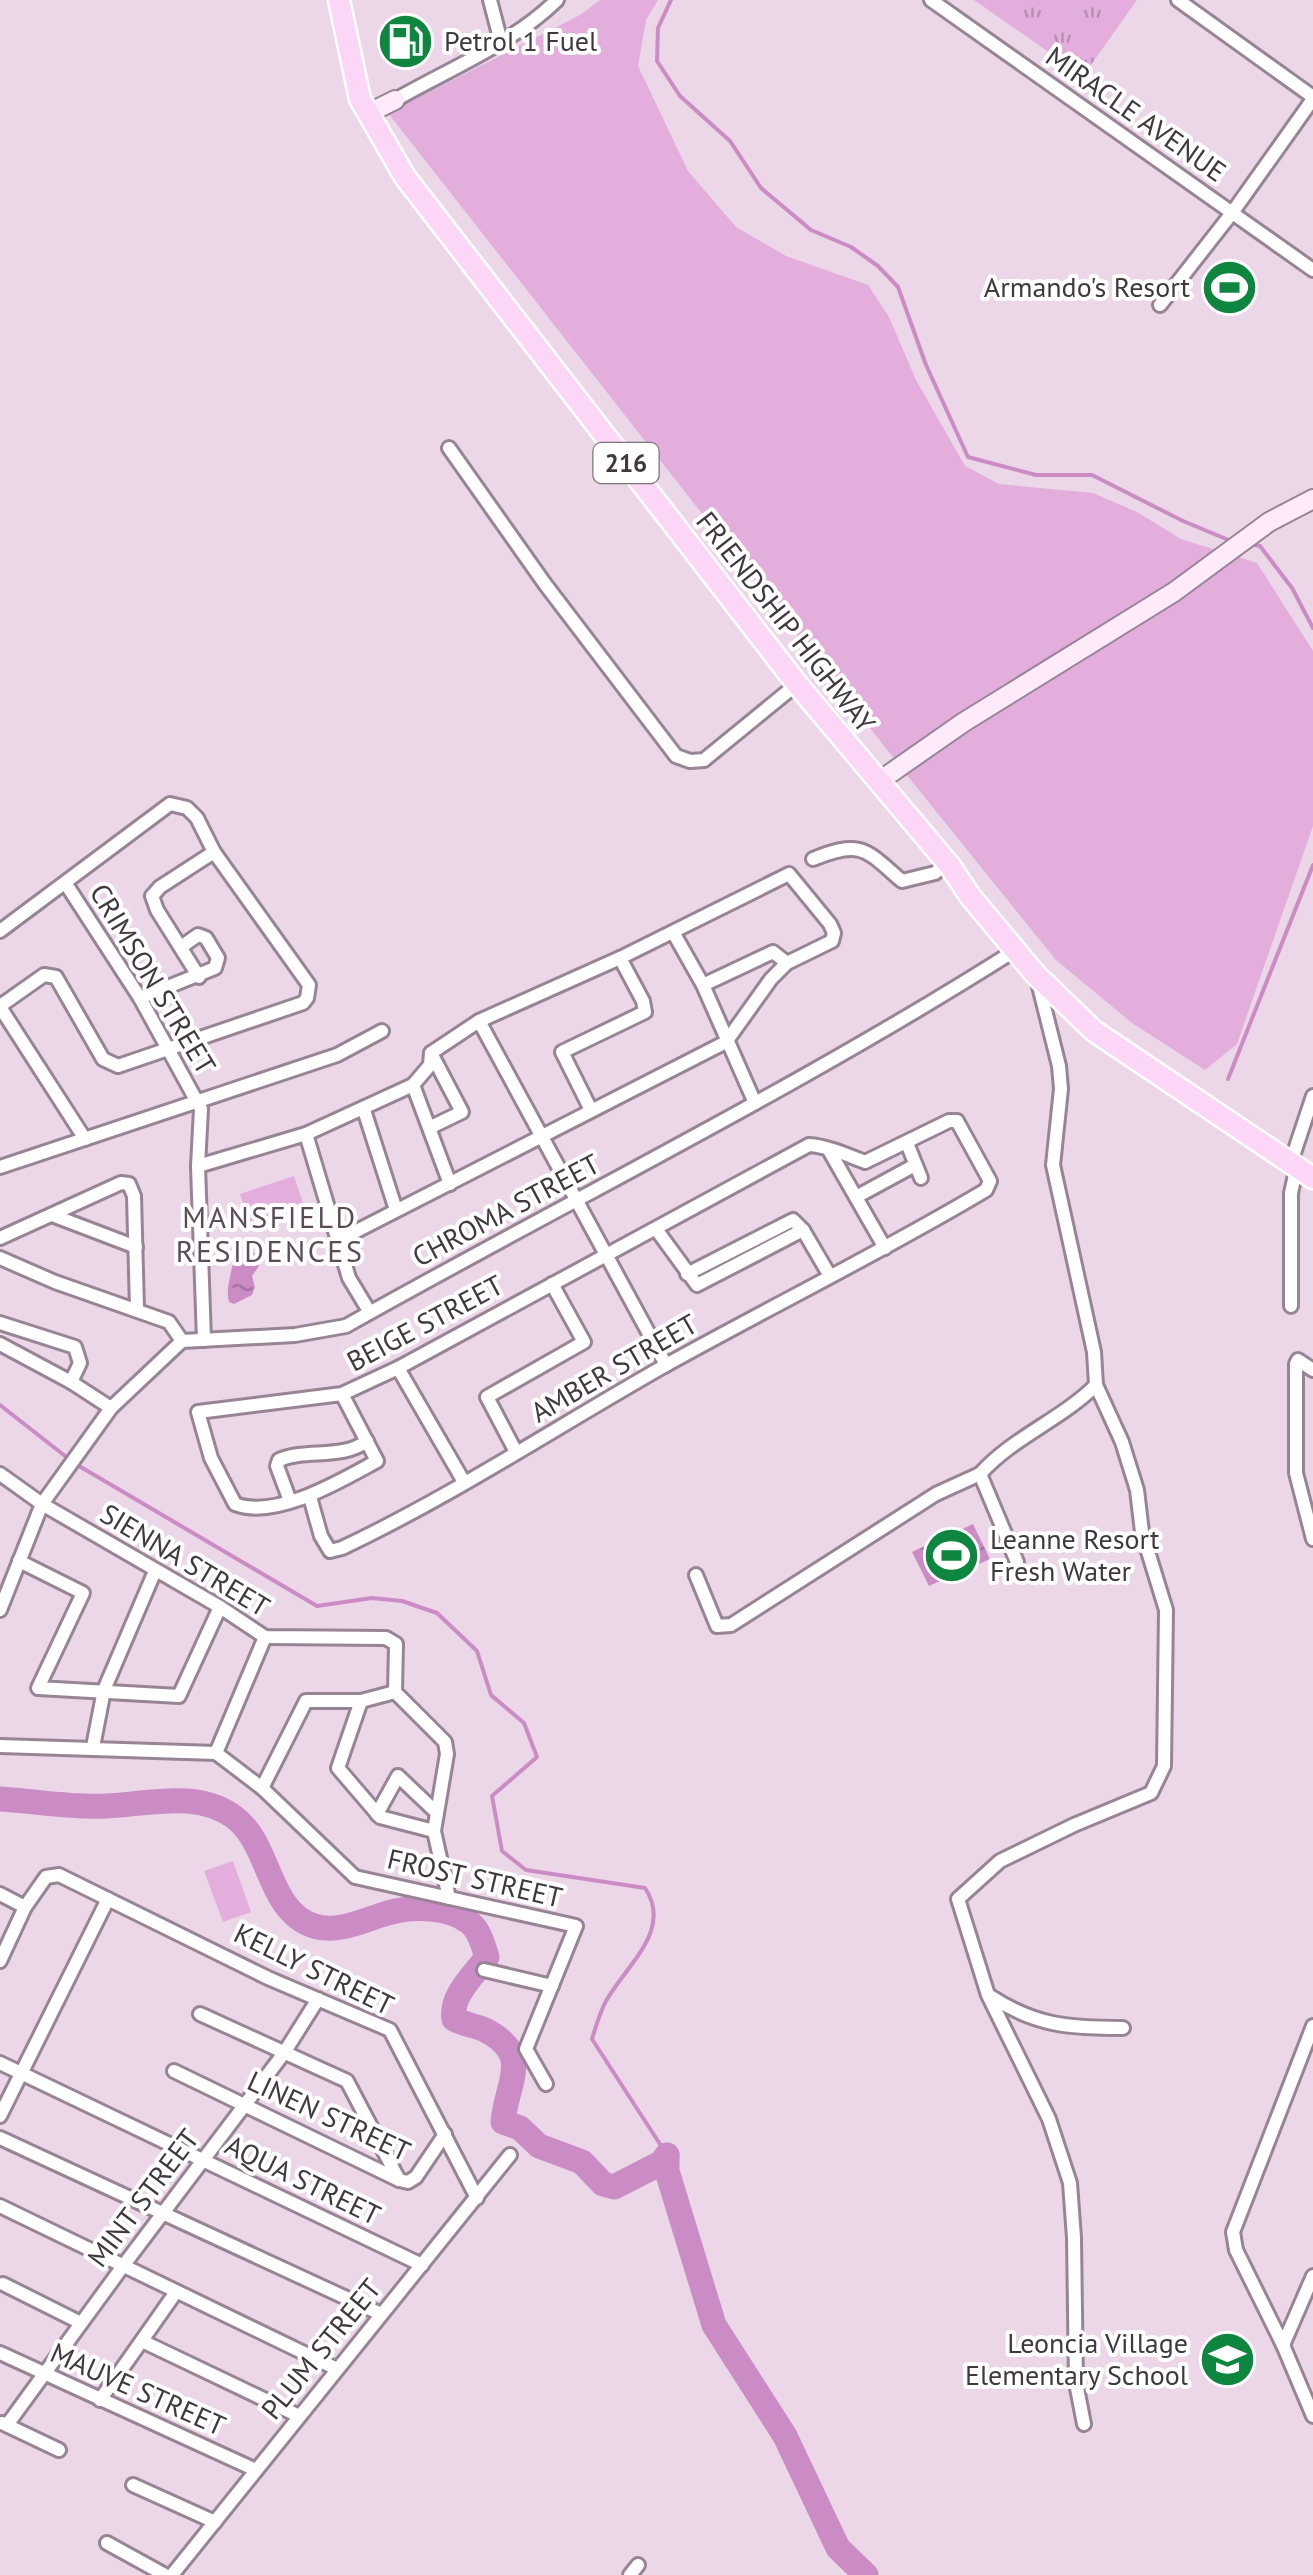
<svg xmlns="http://www.w3.org/2000/svg" width="1313" height="2575" viewBox="0 0 1313 2575" font-family="'PT Sans',sans-serif">
	<defs>
		<pattern id="park-tufts" width="24" height="20" patternUnits="userSpaceOnUse" patternTransform="scale(2.5)"><rect width="24" height="20" fill="#e3addc"/><path d="M3 7l-1-3M5 7V3M7 7l1-3M15 17l-1-3M17 17v-4M19 17l1-3" fill="none" stroke="#b98eb4"/></pattern>
		<pattern id="water-ripples" width="26" height="14" patternUnits="userSpaceOnUse" patternTransform="scale(2.5)"><rect width="26" height="14" fill="#cb8cc5"/><path d="M2 4q2-2 4 0t4 0M15 11q2-2 4 0t4 0" fill="none" stroke="#a673a1"/></pattern>
	</defs>
	<rect width="100%" height="100%" fill="#ebd7e8"/>
	<g fill="#e3addc">
		<path d="M 600,0 L 658,0 L 646,20 L 638,66 L 688,171 L 736,227 L 786,256 L 868,285 L 889,317 L 916,380 L 965,466 L 999,484 L 1093,493 L 1137,512 L 1181,539 L 1257,563 L 1313,651 L 1313,826 L 1237,1044 L 1205,1070 L 1132,1023 L 1056,960 L 910,779 L 388,113 L 580,15 Z"/>
		<path d="M 294,1176 L 304,1206 L 250,1223 L 240,1194 Z"/>
		<path d="M 233,1861 L 251,1912 L 223,1922 L 204,1871 Z"/>
	</g>
	<path fill="url(#park-tufts)" d="M 974,0 L 1137,0 L 1083,76 Z"/>
	<g fill="url(#water-ripples)">
		<path d="M 1233,259 L 1254,275 L 1224,314 L 1203,299 Z"/>
		<path d="M 242,1241 L 251,1244 L 259,1266 L 252,1276 L 255,1287 L 252,1295 L 234,1304 L 229,1302 C 224,1285 236,1265 234,1247 Z"/>
		<path d="M 973,1524 L 990,1559 L 929,1586 L 912,1552 Z"/>
	</g>
	<g fill="none" stroke-linecap="round" stroke-linejoin="round">
		<g stroke="#cb8cc5" stroke-width="4">
			<path d="M 671,0 L 658,28 L 657,61 L 680,96 L 730,141 L 761,188 L 811,230 L 851,247 L 878,266 L 898,287 L 926,365 L 968,457 L 1036,475 L 1092,475 L 1183,521 L 1231,541"/>
			<path d="M 1251,544 L 1260,546 L 1292,588 L 1313,628"/>
			<path d="M 1228,1079 L 1313,865"/>
			<path d="M 0,1405 L 74,1463 L 317,1606 L 372,1598 L 402,1601 L 437,1613 L 477,1651 L 491,1695 L 524,1723 L 537,1757 L 492,1796 L 502,1851 L 526,1870 L 645,1888 C 673,1930 627,1964 606,2001 C 600,2012 596,2026 592,2039 L 667,2155"/>
		</g>
		<g stroke="#cb8cc5" stroke-width="25">
			<path d="M 0,1799 C 35,1801 72,1808 107,1806 C 150,1804 197,1790 234,1817 C 271,1844 267,1911 314,1926 C 339,1934 365,1919 388,1913 C 412,1906 450,1906 470,1923 C 480,1931 483,1945 487,1957 C 474,1975 450,1996 454,2019 C 464,2025 475,2025 485,2030 C 534,2055 506,2083 503,2122 L 520,2128 L 539,2146 L 582,2162 L 603,2184 L 614,2187 L 661,2163 L 667,2155"/>
			<path d="M 667,2155 L 667,2171 L 714,2325 L 785,2436 L 838,2548 L 866,2575"/>
		</g>
		<defs>
			<g id="street">
				<path d="M 490,0 L 501,42"/>
				<path d="M 931,0 L 1313,270"/>
				<path d="M 1178,0 L 1313,97"/>
				<path d="M 395,100 C 449,69 512,44 557,0"/>
				<path d="M 1160,305 L 1232,213 L 1313,99"/>
				<path d="M 449,448 L 545,584 L 676,756 L 690,761 L 704,760 L 797,684"/>
				<path d="M 813,859 C 862,839 866,850 902,881 L 935,873 L 947,863"/>
				<path d="M 66,884 L 140,998 L 201,1109 L 198,1166 L 204,1340"/>
				<path d="M 0,931 L 170,804 L 187,808 L 197,818 L 214,852 L 309,985 L 307,998 L 303,1003 L 118,1066 L 103,1059 L 56,977 L 44,975 L 0,1006"/>
				<path d="M 673,932 L 703,985 L 755,1103"/>
				<path d="M 199,977 L 157,910 L 152,896 L 160,887 L 214,852"/>
				<path d="M 703,985 L 773,952 L 787,963"/>
				<path d="M 140,998 L 215,968 L 218,958 L 206,938 L 198,935 L 181,947"/>
				<path d="M 0,1007 L 85,1139"/>
				<path d="M 479,1021 L 666,1365"/>
				<path d="M 431,1053 L 462,1112 L 431,1127"/>
				<path d="M 364,1110 L 396,1210"/>
				<path d="M 591,1110 L 562,1052 L 645,1012 L 643,1001 L 620,958"/>
				<path d="M 306,1134 L 349,1278 L 369,1311"/>
				<path d="M 907,1143 L 921,1178"/>
				<path d="M 830,1152 L 885,1248"/>
				<path d="M 1291,1162 L 1313,1096"/>
				<path d="M 198,1166 L 306,1134 L 413,1085"/>
				<path d="M 0,1167 L 337,1055 L 382,1031"/>
				<path d="M 856,1197 L 915,1165"/>
				<path d="M 52,1215 L 136,1247"/>
				<path d="M 656,1229 L 697,1285 L 803,1230"/>
				<path d="M 0,1238 L 121,1183 L 129,1184 L 134,1196 L 137,1309"/>
				<path d="M 337,1241 L 726,1042 L 771,979 L 787,963 L 832,941 L 834,933 L 830,924 L 789,874 L 620,958 L 479,1021 L 431,1053 L 430,1065 L 413,1085 L 450,1184"/>
				<path d="M 0,1258 L 55,1282 L 169,1322 L 182,1341"/>
				<path d="M 687,1274 L 793,1220 L 803,1230 L 830,1276"/>
				<path d="M 1291,1306 L 1291,1193 L 1297,1166"/>
				<path d="M 0,1323 L 75,1347 L 80,1363 L 71,1382"/>
				<path d="M 0,1344 L 71,1382 L 111,1408"/>
				<path d="M 398,1368 L 464,1482"/>
				<path d="M 1313,1370 L 1298,1360 L 1296,1364 L 1296,1473 L 1313,1539"/>
				<path d="M 516,1452 L 487,1397 L 584,1342 L 552,1284"/>
				<path d="M 0,1474 L 42,1504 L 220,1607 L 265,1637 L 386,1638 L 396,1644 L 395,1692 L 445,1742 L 447,1754 L 434,1831 L 449,1898"/>
				<path d="M 310,1497 L 321,1536 L 330,1551 L 342,1548 C 454,1495 558,1426 666,1365 C 772,1306 882,1252 986,1190 L 990,1181 L 957,1121 L 949,1121 L 865,1162 C 847,1155 827,1146 809,1145 L 398,1368 L 342,1394 L 198,1412 L 211,1458 L 235,1504 C 276,1520 342,1480 377,1461 L 342,1394"/>
				<path d="M 290,1501 L 277,1466 L 279,1460 C 307,1448 341,1460 367,1441"/>
				<path d="M 19,1561 L 83,1593 L 38,1688 L 179,1696 L 220,1607"/>
				<path d="M 1017,1562 L 980,1474 C 1013,1437 1061,1420 1096,1385 L 1094,1352 L 1053,1165 L 1061,1089 L 1059,1066 L 1037,978"/>
				<path d="M 696,1575 L 717,1626 L 731,1625 L 936,1494 L 980,1474"/>
				<path d="M 0,1610 L 42,1504 L 111,1408 L 182,1341 L 295,1335 L 346,1326 C 568,1201 798,1088 1014,951"/>
				<path d="M 361,1701 L 338,1768 L 380,1817 L 434,1831"/>
				<path d="M 0,1746 L 216,1753 L 262,1788 L 355,1877 L 576,1926 L 526,2049 L 546,2084"/>
				<path d="M 93,1747 L 104,1690 L 155,1571"/>
				<path d="M 216,1753 L 265,1637"/>
				<path d="M 262,1788 L 306,1701 L 361,1701 L 395,1692"/>
				<path d="M 377,1814 L 398,1776 L 437,1813"/>
				<path d="M 0,1894 L 25,1907"/>
				<path d="M 0,1961 L 25,1907 L 46,1877 L 59,1875 L 268,1978 L 390,2030 L 477,2198"/>
				<path d="M 484,1970 L 552,1986"/>
				<path d="M 990,1996 C 1036,2026 1069,2028 1123,2028"/>
				<path d="M 200,2014 L 347,2081 L 399,2180"/>
				<path d="M 1313,2026 L 1233,2232 L 1236,2250 L 1283,2345 L 1313,2416"/>
				<path d="M 0,2063 L 422,2265"/>
				<path d="M 174,2071 L 399,2180 L 408,2182 L 416,2177 L 445,2134"/>
				<path d="M 0,2116 L 108,1899"/>
				<path d="M 0,2138 L 381,2314"/>
				<path d="M 0,2206 L 337,2369"/>
				<path d="M 3,2284 L 81,2323"/>
				<path d="M 142,2341 L 299,2416"/>
				<path d="M 1283,2345 L 1313,2276"/>
				<path d="M 0,2353 L 256,2470"/>
				<path d="M 100,2400 L 176,2292"/>
				<path d="M 2,2423 L 59,2450"/>
				<path d="M 1084,2424 L 1076,2383 L 1074,2238 L 1070,2183 L 1049,2119 L 988,1995 L 958,1899 L 1000,1861 L 1074,1825 L 1151,1793 L 1164,1766 L 1166,1610 L 1142,1532 L 1137,1490 L 1122,1442 L 1096,1385"/>
				<path d="M 7,2425 L 123,2266 L 284,2053 L 318,1999"/>
				<path d="M 133,2485 L 215,2522"/>
				<path d="M 107,2543 L 165,2575"/>
				<path d="M 172,2575 L 510,2155"/>
				<path d="M 630,2575 L 638,2565"/>
			</g>
			<g id="secondary">
				<path d="M 367,114 L 395,100"/>
				<path d="M 878,782 L 964,722 L 1174,592 L 1269,522 L 1313,499"/>
			</g>
			<path id="primary" d="M 339,0 L 360,99 L 405,177 L 797,684 L 950,866 L 970,896 L 1036,975 L 1094,1031 L 1313,1178"/>
		</defs>
		<use href="#street" stroke="#978494" stroke-width="18"/>
		<use href="#secondary" stroke="#978494" stroke-width="22"/>
		<use href="#primary" stroke="#fff" stroke-width="25"/>
		<use href="#street" stroke="#fff" stroke-width="12"/>
		<use href="#secondary" stroke="#fdeafb" stroke-width="18"/>
		<use href="#primary" stroke="#fbd6f7" stroke-width="20"/>
	</g>
	<defs>
		<symbol id="fuel-disc" viewBox="-11 -11 22 22"><circle r="9.5" fill="#0e8640" stroke="#fff"/><path d="M-5.5-6h7V0h2V4h1.3V-2.5L3-4.5l.8-.8L6-3V5H2.5V1h-1V6h-7ZM-4.2-4.7v3.2H.2V-4.7Z" fill="#fff"/></symbol>
		<symbol id="stadium-disc" viewBox="-11 -11 22 22"><circle r="9.5" fill="#0e8640" stroke="#fff"/><path d="M0-5a6.5 5 0 1 0 0 10a6.5 5 0 1 0 0-10ZM-3.5-1.8h7v3.6h-7Z" fill="#fff"/></symbol>
		<symbol id="school-disc" viewBox="-11 -11 22 22"><circle r="9.5" fill="#0e8640" stroke="#fff"/><path d="M0-5L7-2L0 1L-7-2ZM-4 1L0 2.5L4 1V4Q0 6-4 4Z" fill="#fff"/></symbol>
	</defs>
	<g fill-rule="evenodd">
		<use href="#fuel-disc" x="374" y="10" width="63" height="63"/>
		<use href="#stadium-disc" x="1198" y="256" width="63" height="63"/>
		<use href="#stadium-disc" x="920" y="1524" width="63" height="63"/>
		<use href="#school-disc" x="1196" y="2328" width="63" height="63"/>
	</g>
	<g text-anchor="middle" stroke-width="8" stroke-linejoin="round" paint-order="stroke">
		<rect fill="#fff" stroke="#797479" stroke-width="2.5" x="593.5" y="443" width="65" height="40" rx="8"/>
		<g font-size="25" font-weight="bold" fill="#40383f">
			<text x="626" y="472">216</text>
		</g>
		<g font-size="28" fill="#40383f" stroke="#fff" text-anchor="start">
			<text x="444" y="51">Petrol 1 Fuel</text>
			<text x="1190" y="297" text-anchor="end">Armando's Resort</text>
			<text x="990" y="1549">Leanne Resort<tspan x="990" dy="32">Fresh Water</tspan></text>
			<text x="1188" y="2353" text-anchor="end">Leoncia Village<tspan x="1188" dy="32">Elementary School</tspan></text>
		</g>
		<g font-size="28" fill="#40383f" stroke="#fff">
			<text transform="translate(1136 114) rotate(35)" y="10">MIRACLE AVENUE</text>
			<text transform="translate(786 622) rotate(52)" y="10">FRIENDSHIP HIGHWAY</text>
			<text transform="translate(153 979) rotate(59)" y="10">CRIMSON STREET</text>
			<text transform="translate(506 1210) rotate(-28)" y="10">CHROMA STREET</text>
			<text transform="translate(425 1323) rotate(-28)" y="10">BEIGE STREET</text>
			<text transform="translate(614 1368) rotate(-30)" y="10">AMBER STREET</text>
			<text transform="translate(185 1560) rotate(31)" y="10">SIENNA STREET</text>
			<text transform="translate(475 1878) rotate(13)" y="10">FROST STREET</text>
			<text transform="translate(314 1969) rotate(26)" y="10">KELLY STREET</text>
			<text transform="translate(329 2116) rotate(25)" y="10">LINEN STREET</text>
			<text transform="translate(303 2180) rotate(26)" y="10">AQUA STREET</text>
			<text transform="translate(143 2198) rotate(-53)" y="10">MINT STREET</text>
			<text transform="translate(321 2349) rotate(-51)" y="10">PLUM STREET</text>
			<text transform="translate(138 2389) rotate(24)" y="10">MAUVE STREET</text>
		</g>
		<g font-size="30" letter-spacing="2.5" fill="#5b4b59" stroke="#fff">
			<text x="270" y="1228">MANSFIELD<tspan x="270" dy="34">RESIDENCES</tspan></text>
		</g>
	</g>
</svg>
